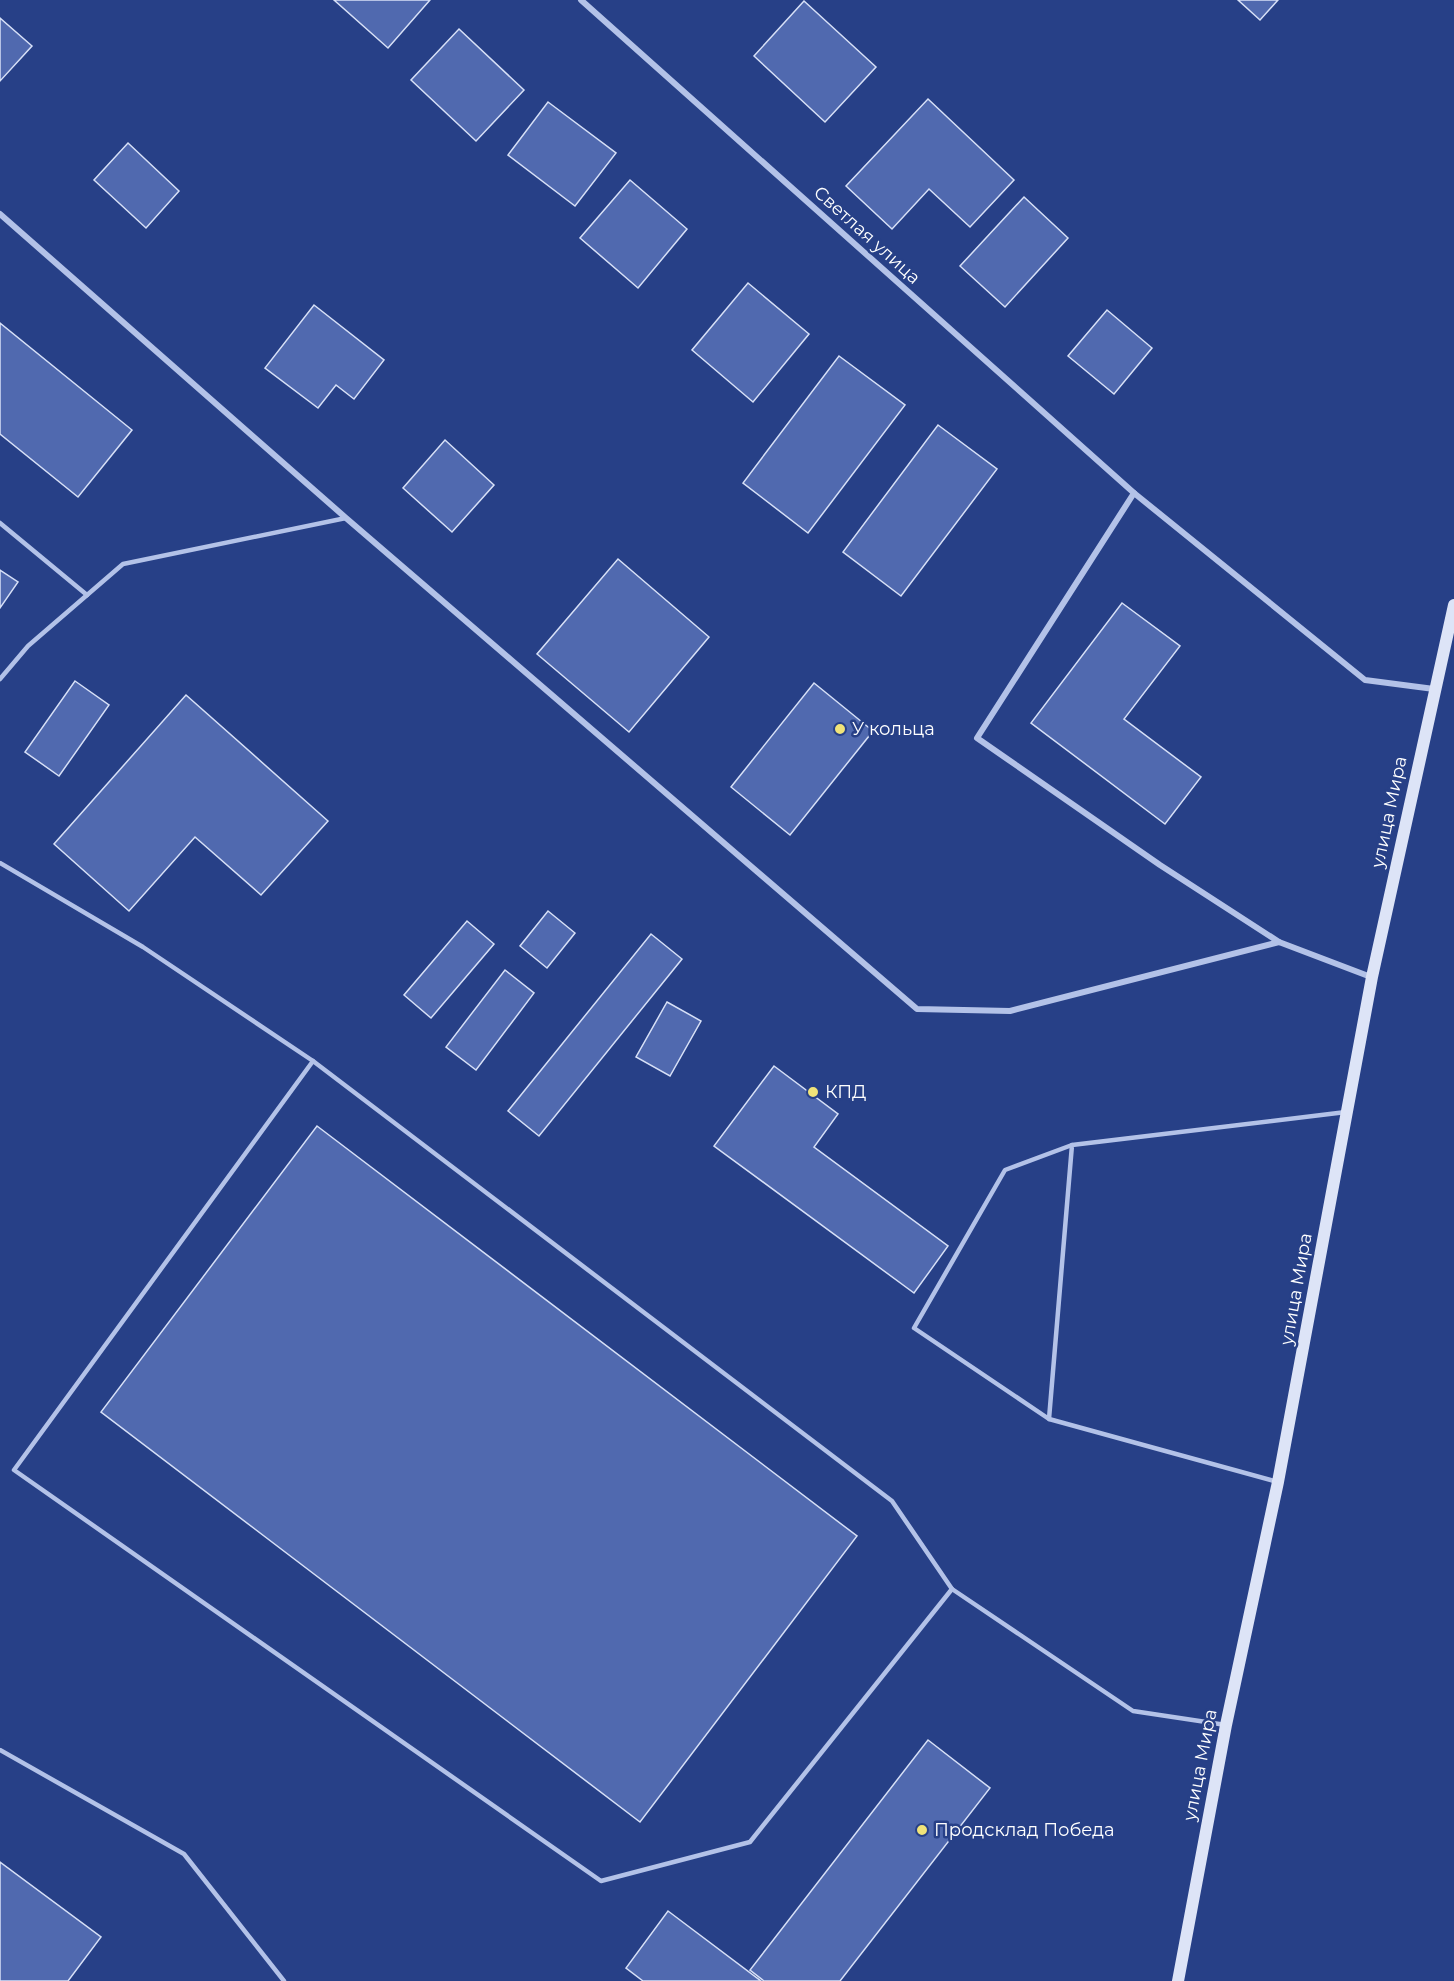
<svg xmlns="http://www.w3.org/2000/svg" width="1454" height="1981" viewBox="0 0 1454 1981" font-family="Montserrat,sans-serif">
	<rect width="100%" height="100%" fill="#274087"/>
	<g fill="#5069af" stroke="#d7e0f7" stroke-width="1.5">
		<path d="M 334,0 L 430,0 L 388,48 Z"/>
		<path d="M 1238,0 L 1278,0 L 1260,20 Z"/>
		<path d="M 804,1 L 876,67 L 825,122 L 754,56 Z"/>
		<path d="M 0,18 L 32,46 L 0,81 Z"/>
		<path d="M 459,29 L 524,90 L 476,141 L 411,80 Z"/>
		<path d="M 928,99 L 1014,180 L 970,227 L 929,189 L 892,229 L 846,186 Z"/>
		<path d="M 548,102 L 616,153 L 575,206 L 508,155 Z"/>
		<path d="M 128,143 L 179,191 L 146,228 L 94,180 Z"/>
		<path d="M 630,180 L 687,229 L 638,288 L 580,238 Z"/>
		<path d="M 1024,197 L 1068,238 L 1005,307 L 960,266 Z"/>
		<path d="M 748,283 L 809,334 L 753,402 L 692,350 Z"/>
		<path d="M 314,305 L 384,360 L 354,399 L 336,385 L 318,408 L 265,368 Z"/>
		<path d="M 1107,310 L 1152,348 L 1114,394 L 1068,356 Z"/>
		<path d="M 0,323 L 132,430 L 78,497 L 0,434 Z"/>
		<path d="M 839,356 L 905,405 L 808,533 L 743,483 Z"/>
		<path d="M 938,425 L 997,469 L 901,596 L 843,552 Z"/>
		<path d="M 445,440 L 494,485 L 452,532 L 403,488 Z"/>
		<path d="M 618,559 L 709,637 L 629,732 L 537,654 Z"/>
		<path d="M 0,570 L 18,582 L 0,608 Z"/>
		<path d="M 1122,603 L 1180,646 L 1124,719 L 1201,777 L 1165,824 L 1031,723 Z"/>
		<path d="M 75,681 L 109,705 L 59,776 L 25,752 Z"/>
		<path d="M 814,683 L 873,731 L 790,835 L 731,787 Z"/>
		<path d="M 186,695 L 328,821 L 261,895 L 195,837 L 129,911 L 54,844 Z"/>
		<path d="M 548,911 L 575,933 L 547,968 L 520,946 Z"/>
		<path d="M 467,921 L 494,944 L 431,1018 L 404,995 Z"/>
		<path d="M 651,934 L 682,959 L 539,1136 L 508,1111 Z"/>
		<path d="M 505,970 L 534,993 L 476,1070 L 446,1047 Z"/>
		<path d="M 667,1002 L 701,1021 L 670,1076 L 636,1057 Z"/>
		<path d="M 774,1066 L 838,1114 L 814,1147 L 948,1246 L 914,1293 L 714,1146 Z"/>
		<path d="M 317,1126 L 857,1536 L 640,1822 L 101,1412 Z"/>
		<path d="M 928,1740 L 990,1788 L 840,1981 L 764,1981 L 750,1970 Z"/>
		<path d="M 0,1862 L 101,1937 L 68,1981 L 0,1981 Z"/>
		<path d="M 668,1911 L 761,1981 L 643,1981 L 626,1968 Z"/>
	</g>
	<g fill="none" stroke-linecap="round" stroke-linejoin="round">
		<g stroke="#b3c2e8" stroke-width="4.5">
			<path d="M 0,523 L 87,595"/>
			<path d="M 0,679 L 28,646 L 123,564 L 346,518"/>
			<path d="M 0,863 L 143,947 L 313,1061 L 892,1501 L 952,1589 L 1133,1711 L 1226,1725"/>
			<path d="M 313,1061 L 14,1470 L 601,1881 L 750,1842 L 952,1589"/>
			<path d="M 1049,1419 L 914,1328 L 1005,1170 L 1072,1145"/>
			<path d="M 1278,1482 L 1049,1419 L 1072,1145 L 1346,1112"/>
			<path d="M 0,1750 L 184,1854 L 284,1981"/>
		</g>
		<g stroke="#b3c2e8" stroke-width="6">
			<path d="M 581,0 L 1134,493"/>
			<path d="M 0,214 L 346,518 L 917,1009 L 1010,1011 L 1279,942 L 1371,977"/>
			<path d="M 1279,942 L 1160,865 L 977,738 L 1134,493 L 1365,680 L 1434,689"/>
		</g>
		<path stroke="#dde4f7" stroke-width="12" d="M 1178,1981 L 1226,1725 L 1278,1482 L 1372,977 L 1454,605"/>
	</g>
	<g fill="#f0e379" stroke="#274087" stroke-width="2">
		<circle cx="840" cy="729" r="6"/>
		<circle cx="813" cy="1092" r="6"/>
		<circle cx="922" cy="1830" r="6"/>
	</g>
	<g text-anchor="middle" stroke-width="5" stroke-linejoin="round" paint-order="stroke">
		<g font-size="18" fill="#fff" stroke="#274087">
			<text transform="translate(867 235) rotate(42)" y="6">Светлая улица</text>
			<text transform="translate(1389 812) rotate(-78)" y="6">улица Мира</text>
			<text transform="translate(1296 1289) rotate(-80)" y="6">улица Мира</text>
			<text transform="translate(1200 1765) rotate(-79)" y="6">улица Мира</text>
		</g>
		<g font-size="18" fill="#fff" stroke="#274087" text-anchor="start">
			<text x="852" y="735">У кольца</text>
			<text x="825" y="1098">КПД</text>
			<text x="934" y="1836">Продсклад Победа</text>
		</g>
	</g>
</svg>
